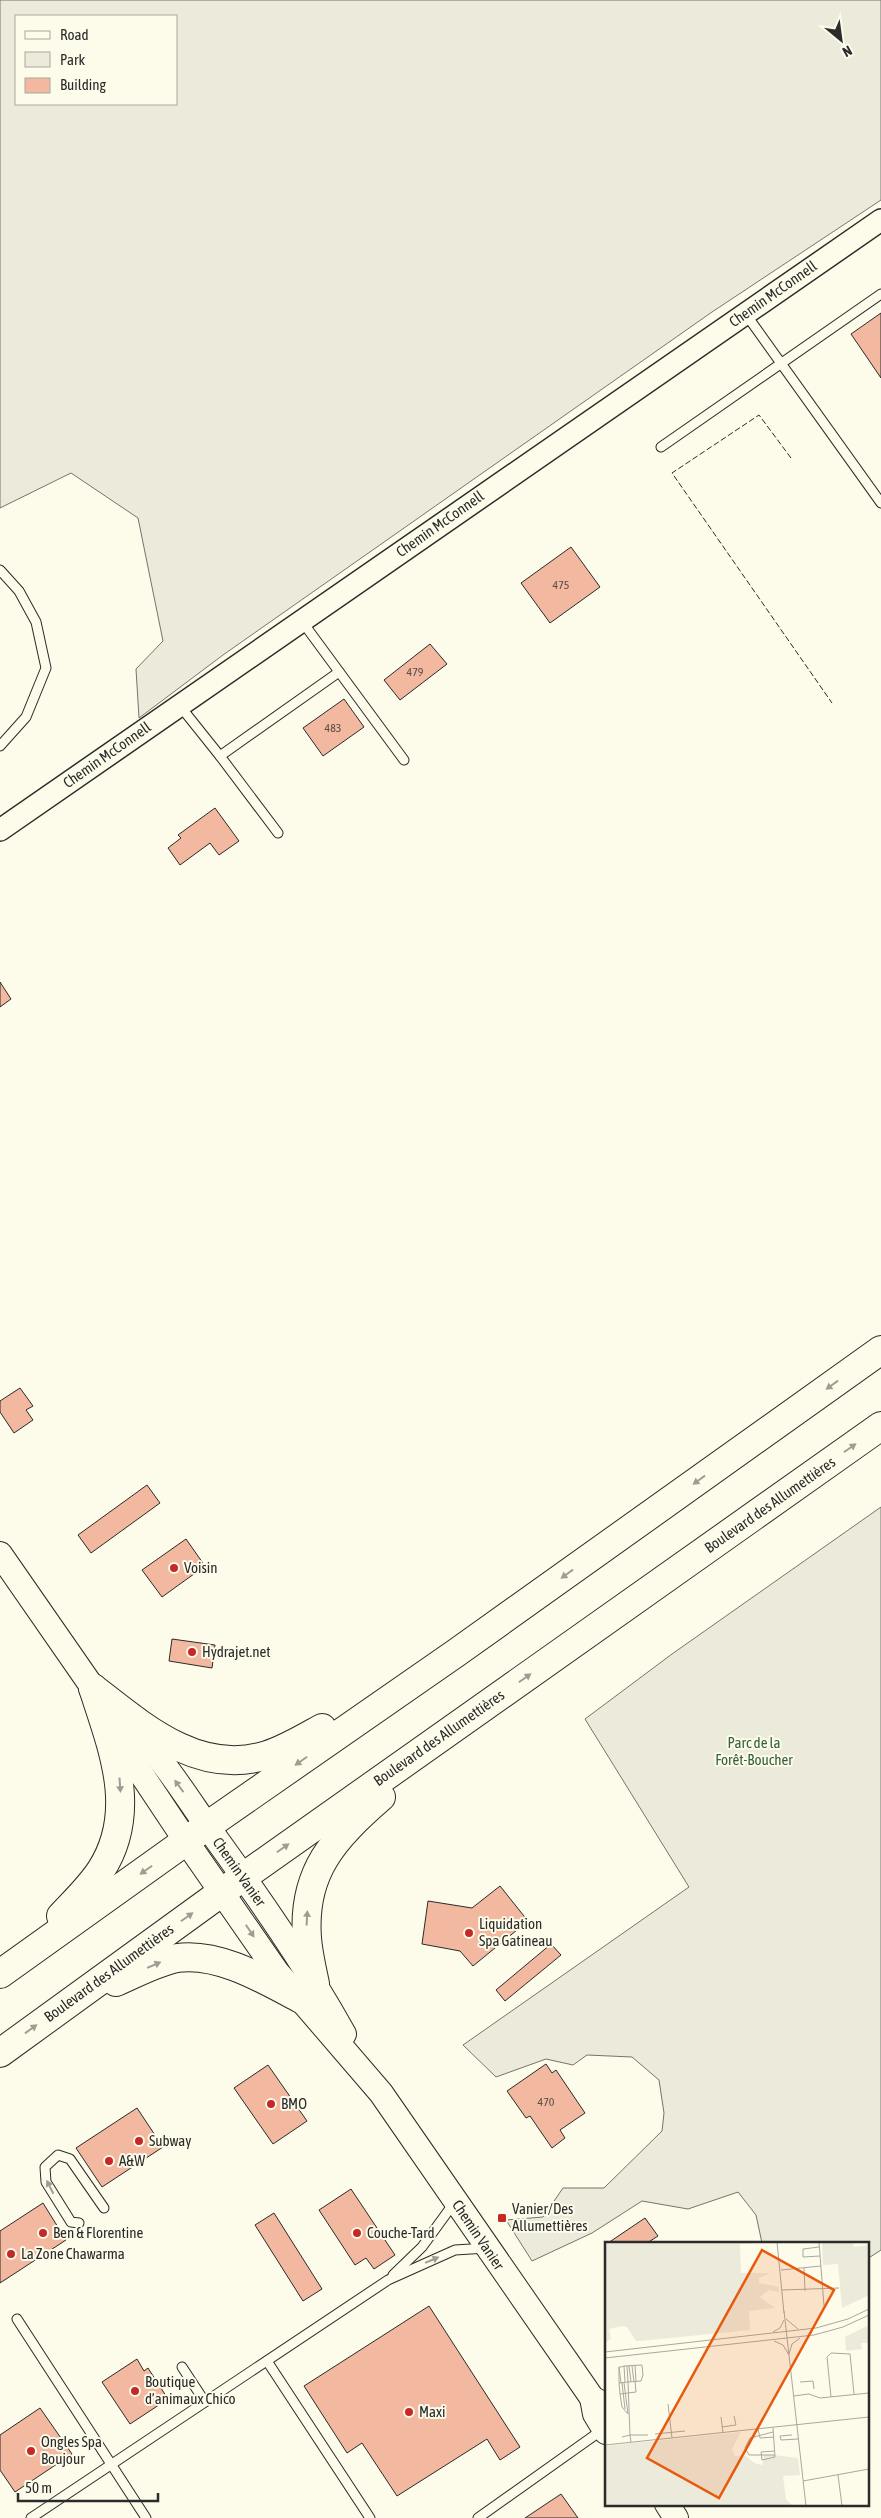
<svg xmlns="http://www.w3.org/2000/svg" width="881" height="2518" viewBox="0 0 881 2518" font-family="'Asap Condensed',sans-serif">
	<rect width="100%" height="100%" fill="#fdfbea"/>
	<g fill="#ecebdb" stroke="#74746e" fill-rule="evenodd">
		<path d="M 0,0 L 881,0 L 881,200 L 712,312 L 223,655 L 139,718 L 136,669 L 163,641 L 138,518 L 71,473 L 0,508 ZM 16,16 L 176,16 L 176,104 L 16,104 Z"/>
		<path d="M 881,1507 L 881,2250 L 867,2259 L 867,2243 L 762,2243 L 756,2215 L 738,2192 L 688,2209 L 642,2201 L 592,2233 L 532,2261 L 506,2220 L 543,2217 L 563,2188 L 604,2188 L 662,2131 L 664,2113 L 659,2080 L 632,2057 L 587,2055 L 573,2065 L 546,2059 L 496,2077 L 463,2045 L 689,1887 L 585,1719 L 672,1654 Z"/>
	</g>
	<g fill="#f2b8a0" stroke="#2b2b2b">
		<path d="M 881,313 L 881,378 L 851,334 Z"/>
		<path d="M 571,547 L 600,587 L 550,623 L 521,583 Z"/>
		<path d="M 430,644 L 447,664 L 400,700 L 384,680 Z"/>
		<path d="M 344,699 L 364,727 L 323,756 L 303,728 Z"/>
		<path d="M 215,808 L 239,841 L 219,855 L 210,843 L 180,865 L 168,848 L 181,838 L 178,835 Z"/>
		<path d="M 0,982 L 11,999 L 0,1007 Z"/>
		<path d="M 20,1388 L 33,1406 L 26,1410 L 33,1420 L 14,1433 L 0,1412 L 0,1401 Z"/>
		<path d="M 147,1485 L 160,1503 L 91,1553 L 78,1535 Z"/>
		<path d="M 186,1539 L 205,1566 L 162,1597 L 142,1570 Z"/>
		<path d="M 172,1639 L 215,1645 L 212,1668 L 169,1661 Z"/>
		<path d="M 500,1886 L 528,1921 L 473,1966 L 460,1951 L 422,1944 L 428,1901 L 472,1908 Z"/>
		<path d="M 551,1944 L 561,1955 L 505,2001 L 496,1990 Z"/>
		<path d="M 546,2064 L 552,2073 L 556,2070 L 585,2113 L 560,2130 L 565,2138 L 552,2148 L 530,2116 L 526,2118 L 507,2091 Z"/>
		<path d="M 268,2065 L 307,2121 L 273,2144 L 234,2088 Z"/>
		<path d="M 137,2108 L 163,2147 L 102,2187 L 76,2148 Z"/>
		<path d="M 351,2189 L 395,2255 L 374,2269 L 366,2258 L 355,2265 L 319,2210 Z"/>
		<path d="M 43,2203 L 66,2240 L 0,2283 L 0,2231 Z"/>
		<path d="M 274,2213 L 322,2289 L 303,2301 L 255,2225 Z"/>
		<path d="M 645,2218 L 658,2236 L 647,2243 L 608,2243 Z"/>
		<path d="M 429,2306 L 520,2447 L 500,2460 L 487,2439 L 397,2496 L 362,2443 L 347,2453 L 304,2386 Z"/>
		<path d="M 137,2359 L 144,2371 L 148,2368 L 168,2399 L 130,2424 L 102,2382 Z"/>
		<path d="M 40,2408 L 72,2454 L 15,2492 L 0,2470 L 0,2435 Z"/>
		<path d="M 561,2494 L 578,2518 L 525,2518 Z"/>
	</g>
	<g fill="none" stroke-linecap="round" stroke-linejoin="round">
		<defs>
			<g id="service">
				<path d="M 745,313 L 881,503"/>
				<path d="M 661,447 L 881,294"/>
				<path d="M 0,570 L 19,591 L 36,622 L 46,668 L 26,717 L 0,746"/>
				<path d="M 301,620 L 404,760"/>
				<path d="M 180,706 L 220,756"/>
				<path d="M 278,833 L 220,756 L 339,672"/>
				<path d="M 79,2223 L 71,2222 L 46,2182 L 45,2167 L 58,2155 L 70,2159 L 104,2208"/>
				<path d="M 393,2275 L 422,2247 L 454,2203"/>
				<path d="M 17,2319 L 146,2518"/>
				<path d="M 267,2361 L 370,2518"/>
				<path d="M 182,2367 L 205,2402"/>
				<path d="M 31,2518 L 388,2280 L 455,2250 L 487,2248"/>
				<path d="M 478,2518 L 602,2430"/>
			</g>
			<path id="tertiary" d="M 0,830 L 881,220"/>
			<g id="secondary">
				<path d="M 0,1554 L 93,1688 L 130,1757 L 186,1841 L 277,1972 L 381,2093 L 592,2398 L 606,2406"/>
				<path d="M 130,1725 C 162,1757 186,1796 212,1833 C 259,1898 305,1964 344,2034"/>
				<path d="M 592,2398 L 595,2414 L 606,2432"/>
				<path d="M 667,2504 L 676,2518"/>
			</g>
			<g id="trunk">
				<path d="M 93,1688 C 142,1726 199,1777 267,1755 C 286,1749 304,1738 322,1728"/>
				<path d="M 61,1916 C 75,1901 90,1887 101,1870 C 139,1811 112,1747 93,1688"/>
				<path d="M 0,1974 L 207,1826 L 456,1653 L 881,1350"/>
				<path d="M 116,1982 C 135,1974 156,1962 177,1958 C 219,1952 265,1980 301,1999"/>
				<path d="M 315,1984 C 312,1969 308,1953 307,1938 C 302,1872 334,1838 381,1797"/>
				<path d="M 0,2053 L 222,1892 L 881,1426"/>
			</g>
		</defs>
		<use href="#service" stroke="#2b2b2b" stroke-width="11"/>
		<use href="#tertiary" stroke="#2b2b2b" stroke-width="24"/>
		<use href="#secondary" stroke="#2b2b2b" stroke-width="26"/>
		<use href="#trunk" stroke="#2b2b2b" stroke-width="30"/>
		<use href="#service" stroke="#fdfbea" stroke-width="9"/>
		<use href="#tertiary" stroke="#fdfbea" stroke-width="21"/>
		<use href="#secondary" stroke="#fdfbea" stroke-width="24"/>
		<use href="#trunk" stroke="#fdfbea" stroke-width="28"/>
		<path stroke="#2b2b2b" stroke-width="1" stroke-dasharray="6 2.5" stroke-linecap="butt" d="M 791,458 L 759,415 L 672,473 L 832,703"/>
	</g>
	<defs><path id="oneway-solid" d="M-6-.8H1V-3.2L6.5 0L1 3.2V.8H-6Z" transform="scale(1.25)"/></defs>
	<g fill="#9e9d94">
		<use href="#oneway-solid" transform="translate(832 1385) rotate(144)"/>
		<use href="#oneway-solid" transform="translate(850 1448) rotate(-35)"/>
		<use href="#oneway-solid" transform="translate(699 1480) rotate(144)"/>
		<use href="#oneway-solid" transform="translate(567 1574) rotate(144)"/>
		<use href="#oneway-solid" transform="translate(525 1678) rotate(-35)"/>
		<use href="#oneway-solid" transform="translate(301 1761) rotate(145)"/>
		<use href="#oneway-solid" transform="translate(120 1785) rotate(86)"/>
		<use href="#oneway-solid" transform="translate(179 1786) rotate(-126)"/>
		<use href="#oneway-solid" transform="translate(283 1848) rotate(-35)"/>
		<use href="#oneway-solid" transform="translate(146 1870) rotate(145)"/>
		<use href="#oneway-solid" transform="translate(187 1917) rotate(-35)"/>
		<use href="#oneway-solid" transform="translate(307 1918) rotate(-87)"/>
		<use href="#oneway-solid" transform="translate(250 1931) rotate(56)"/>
		<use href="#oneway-solid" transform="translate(154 1965) rotate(-23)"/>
		<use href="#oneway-solid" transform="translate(31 2029) rotate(-36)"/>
		<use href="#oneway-solid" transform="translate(50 2187) rotate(-117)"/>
		<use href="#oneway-solid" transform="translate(432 2260) rotate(-23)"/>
	</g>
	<g fill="#c62828" stroke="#fdfbea" stroke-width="2">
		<circle cx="174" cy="1568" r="5"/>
		<circle cx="192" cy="1652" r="5"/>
		<circle cx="469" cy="1933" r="5"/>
		<circle cx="271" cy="2104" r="5"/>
		<circle cx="139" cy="2141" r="5"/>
		<circle cx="109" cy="2161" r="5"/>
		<rect x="497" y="2213" width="10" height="10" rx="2.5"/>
		<circle cx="43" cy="2233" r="5"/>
		<circle cx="357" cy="2233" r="5"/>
		<circle cx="11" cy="2254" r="5"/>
		<circle cx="135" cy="2391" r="5"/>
		<circle cx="409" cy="2412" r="5"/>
		<circle cx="31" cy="2451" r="5"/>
	</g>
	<g text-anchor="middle" stroke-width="4" stroke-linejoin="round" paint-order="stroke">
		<g font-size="12" fill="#5d4e48">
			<text x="561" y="589">475</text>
			<text x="415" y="676">479</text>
			<text x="333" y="732">483</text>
			<text x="546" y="2106">470</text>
		</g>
		<g font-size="15" fill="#2b2b2b" stroke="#fdfbea">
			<text transform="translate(773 294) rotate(-35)" y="5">Chemin McConnell</text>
			<text transform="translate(440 524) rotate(-35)" y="5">Chemin McConnell</text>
			<text transform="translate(107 755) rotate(-35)" y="5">Chemin McConnell</text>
			<text transform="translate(770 1505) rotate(-35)" y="5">Boulevard des Allumettières</text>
			<text transform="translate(439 1738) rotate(-35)" y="5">Boulevard des Allumettières</text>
			<text transform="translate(239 1872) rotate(55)" y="5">Chemin Vanier</text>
			<text transform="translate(109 1973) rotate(-36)" y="5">Boulevard des Allumettières</text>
			<text transform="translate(478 2235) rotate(56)" y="5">Chemin Vanier</text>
		</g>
		<g font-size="15" fill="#2b2b2b" stroke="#fdfbea" text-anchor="start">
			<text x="184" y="1573">Voisin</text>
			<text x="202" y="1657">Hydrajet.net</text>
			<text x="479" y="1929">Liquidation<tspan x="479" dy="17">Spa Gatineau</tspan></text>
			<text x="281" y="2109">BMO</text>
			<text x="149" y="2146">Subway</text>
			<text x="119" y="2166">A&amp;W</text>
			<text x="512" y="2214">Vanier/Des<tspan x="512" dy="17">Allumettières</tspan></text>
			<text x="53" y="2238">Ben &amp; Florentine</text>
			<text x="367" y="2238">Couche-Tard</text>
			<text x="21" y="2259">La Zone Chawarma</text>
			<text x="145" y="2387">Boutique<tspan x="145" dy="17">d’animaux Chico</tspan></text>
			<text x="419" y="2417">Maxi</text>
			<text x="41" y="2447">Ongles Spa<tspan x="41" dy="17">Boujour</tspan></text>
		</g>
		<g font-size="15" fill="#34623c" stroke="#fdfbea">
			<text x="754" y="1748">Parc de la<tspan x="754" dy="17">Forêt-Boucher</tspan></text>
		</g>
	</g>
	<g transform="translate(605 2242)">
		<rect width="264" height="264" fill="#fdfbea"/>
		<path d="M 0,0 L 164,0 L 135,2 L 136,31 L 165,31 L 154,36 L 154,41 L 174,45 L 174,50 L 164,48 L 155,55 L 170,66 L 144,69 L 145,88 L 35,99 L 31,99 L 22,85 L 17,84 L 4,87 L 6,96 L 0,102 ZM 217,0 L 248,0 L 249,5 L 263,3 L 264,53 L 237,66 L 233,22 L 218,23 ZM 262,84 L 264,101 L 256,101 L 257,107 L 241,109 L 240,95 ZM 136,190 L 127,207 L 130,214 L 141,214 L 149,221 L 157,223 L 160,212 L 193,216 L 195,233 L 178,234 L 181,257 L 188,264 L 0,264 L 0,204 Z" fill="#ecebdb"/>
		<path fill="none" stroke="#a9a89e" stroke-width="1" d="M 172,0 L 179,71M 214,0 L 219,64M 214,5 L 198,7 L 198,15 L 215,14M 199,26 L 200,49M 176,28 L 216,24M 177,48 L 234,46M 179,69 L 201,264M 181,77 L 193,87M 168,90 L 175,86 L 179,78M 169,99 L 178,103 L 184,113M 0,110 L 211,86 L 243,77 L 264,67M 184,112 L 187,102 L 195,96M 0,116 L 209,93 L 238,85 L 264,73M 30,123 L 31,139M 19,124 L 20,140M 24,124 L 26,140M 27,124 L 29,140M 14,125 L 16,141M 195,140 L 208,139 L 209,147M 14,141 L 15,152 L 31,150 L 30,139M 17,141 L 20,167M 19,141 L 23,172M 15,152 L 17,165 L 23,172M 188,154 L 204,152 L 215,156 L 264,151M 226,155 L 222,115 L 226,111 L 245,112 L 249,152M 63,162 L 67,196M 116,175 L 118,191M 117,185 L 131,183 L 129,174M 168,186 L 170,215 L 157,218 L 156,210 L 169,209M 153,187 L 155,196 L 169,195M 168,190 L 145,196 L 140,206 L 144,213 L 170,213M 50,192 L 80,189M 187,193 L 175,194 L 176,198 L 193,197M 17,195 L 25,193 L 23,140 L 36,139 L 38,133 L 37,123 L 19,124 L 16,125 L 14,125 L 14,141 L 23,140 L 22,124M 26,200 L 25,193 L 43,193M 0,203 L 264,175M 233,233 L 237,264M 198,239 L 264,227"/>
		<path fill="#e8590c" fill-opacity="0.15" stroke="#e8590c" stroke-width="2.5" d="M 157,8 L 229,48 L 114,256 L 42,216 Z"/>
		<rect width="264" height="264" fill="none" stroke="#2b2b2b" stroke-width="2.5"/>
	</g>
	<rect x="15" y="15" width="162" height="90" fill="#fdfbea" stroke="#a9a89e"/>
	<rect x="25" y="31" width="25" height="8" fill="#fdfbea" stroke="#a9a89e"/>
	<text x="60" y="40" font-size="15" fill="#2b2b2b">Road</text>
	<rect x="25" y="52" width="25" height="15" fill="#ecebdb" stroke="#a9a89e"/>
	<text x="60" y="65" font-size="15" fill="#2b2b2b">Park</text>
	<rect x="25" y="78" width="25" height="15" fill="#f2b8a0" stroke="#a9a89e"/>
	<text x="60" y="90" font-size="15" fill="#2b2b2b">Building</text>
	<g transform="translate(841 40) rotate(151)" stroke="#fdfbea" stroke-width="4" paint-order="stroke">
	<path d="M0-4L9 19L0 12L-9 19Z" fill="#2b2b2b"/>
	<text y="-8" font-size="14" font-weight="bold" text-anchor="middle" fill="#2b2b2b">N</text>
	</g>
	<path d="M18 2493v8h140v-8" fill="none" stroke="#2b2b2b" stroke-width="2.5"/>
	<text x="25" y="2493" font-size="15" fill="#2b2b2b" stroke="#fdfbea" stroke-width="4" paint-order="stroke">50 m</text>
</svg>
